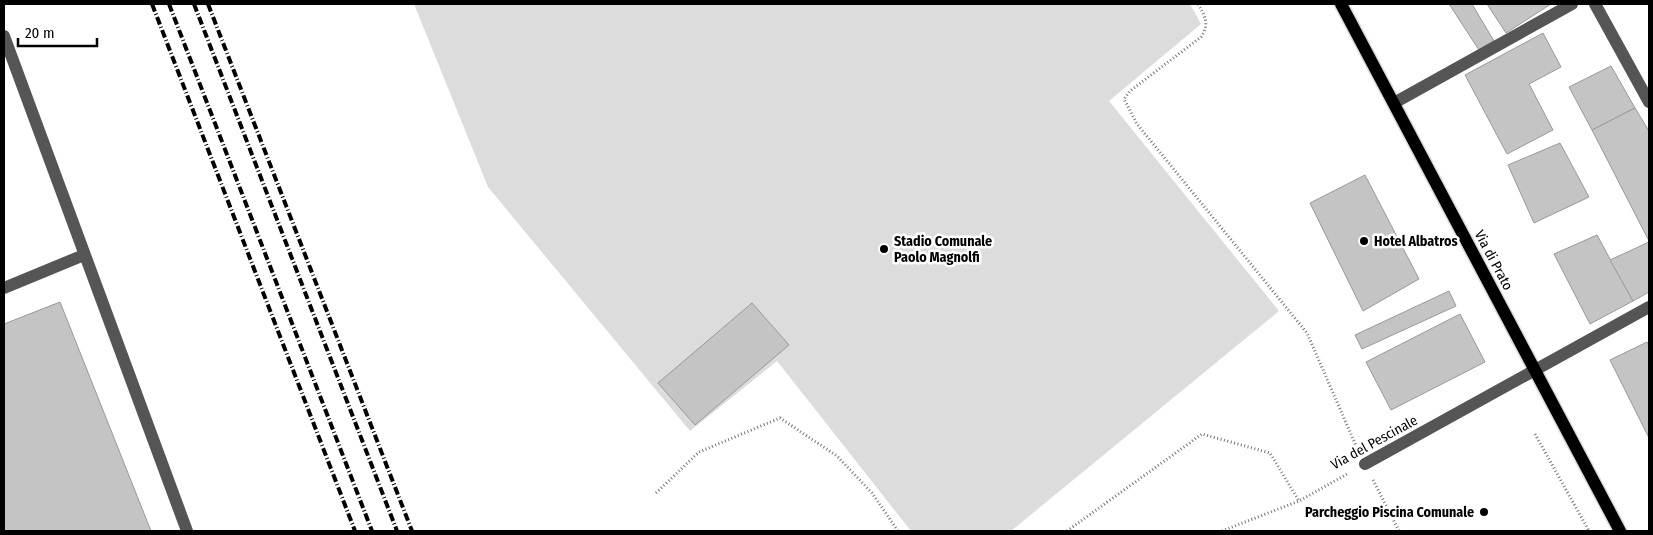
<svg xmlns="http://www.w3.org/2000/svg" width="1653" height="535" viewBox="0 0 1653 535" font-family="'Fira Sans Condensed',sans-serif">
	<rect width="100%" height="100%" fill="#fff"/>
	<path fill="#dcdcdc" d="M 414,4 L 1190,4 L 1201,24 L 1109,101 L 1279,311 L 1011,531 L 911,531 L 777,361 L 690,431 L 488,187 Z"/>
	<g fill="#c4c4c4" stroke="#999">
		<path d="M 1449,4 L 1472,4 L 1494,41 L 1479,50 Z"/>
		<path d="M 1487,4 L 1551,4 L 1506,33 Z"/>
		<path d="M 1543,33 L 1561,67 L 1529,84 L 1553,130 L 1507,154 L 1465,75 Z"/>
		<path d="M 1611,66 L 1635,108 L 1592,130 L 1569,87 Z"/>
		<path d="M 1635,108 L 1649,131 L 1649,241 L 1592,130 Z"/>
		<path d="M 1560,143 L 1589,197 L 1534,223 L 1508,165 Z"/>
		<path d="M 1365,175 L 1419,279 L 1363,311 L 1310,203 Z"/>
		<path d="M 1597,235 L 1633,301 L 1590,324 L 1554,254 Z"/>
		<path d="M 1649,242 L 1649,292 L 1633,301 L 1610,260 Z"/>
		<path d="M 1449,291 L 1456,306 L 1362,349 L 1355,335 Z"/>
		<path d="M 60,302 L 151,531 L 4,531 L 4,324 Z"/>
		<path d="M 752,303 L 789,345 L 695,425 L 658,383 Z"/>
		<path d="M 1460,314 L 1485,362 L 1391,410 L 1366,362 Z"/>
		<path d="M 1647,342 L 1649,345 L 1649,438 L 1610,360 Z"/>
	</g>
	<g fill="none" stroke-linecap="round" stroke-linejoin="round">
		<defs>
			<path id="major" d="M 1341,4 L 1620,531"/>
		</defs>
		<use href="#major" stroke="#dbdbdb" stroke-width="15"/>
		<g stroke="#777" stroke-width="3" stroke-dasharray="1 2.5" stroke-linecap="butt">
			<path d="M 1198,4 C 1205,16 1210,24 1201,37 L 1130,91 L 1124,99 L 1137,124 L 1307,333 L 1357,448"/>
			<path d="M 1535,434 L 1589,531"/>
			<path d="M 1373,480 L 1399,531"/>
			<path d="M 656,493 L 699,452 L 780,418 L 837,456 L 872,493 L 898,531"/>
			<path d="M 1067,531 L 1202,434 L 1270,453 L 1299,501"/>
			<path d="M 1222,531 L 1299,501 L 1349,473"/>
		</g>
		<g stroke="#555" stroke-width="12">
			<path d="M 1595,4 L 1649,102"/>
			<path d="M 4,36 L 187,531"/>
			<path d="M 1394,103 L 1572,4"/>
			<path d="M 4,288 L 84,255"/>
			<path d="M 1365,464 L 1649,307"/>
		</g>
		<use href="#major" stroke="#000" stroke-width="12"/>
		<g stroke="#000" stroke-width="4" stroke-dasharray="8 2.5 1 2.5" stroke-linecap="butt">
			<path d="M 152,4 L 355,531"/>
			<path d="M 169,4 L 372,531"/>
			<path d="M 194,4 L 397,531"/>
			<path d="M 208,4 L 412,531"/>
		</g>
	</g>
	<g fill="#000" stroke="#fff" stroke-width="2">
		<circle cx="1364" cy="241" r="5"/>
		<circle cx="884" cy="249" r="5"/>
		<circle cx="1484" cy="512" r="5"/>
	</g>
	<g text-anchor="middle" stroke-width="5" stroke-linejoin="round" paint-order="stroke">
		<g font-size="14" font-weight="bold" fill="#000" stroke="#fff" text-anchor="start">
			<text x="894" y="246">Stadio Comunale<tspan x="894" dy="16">Paolo Magnolfi</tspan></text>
			<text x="1374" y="246">Hotel Albatros</text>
			<text x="1474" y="517" text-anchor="end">Parcheggio Piscina Comunale</text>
		</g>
		<g font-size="14" fill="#000" stroke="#fff">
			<text transform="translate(1494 260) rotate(62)" y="5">Via di Prato</text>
			<text transform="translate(1374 442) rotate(-29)" y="5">Via del Pescinale</text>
		</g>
	</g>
	<rect width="1653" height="535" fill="none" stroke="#000000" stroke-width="10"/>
	<path d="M18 38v8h79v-8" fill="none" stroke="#000000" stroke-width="2.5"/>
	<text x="25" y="38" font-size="15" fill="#000000" stroke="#ffffff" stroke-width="4" paint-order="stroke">20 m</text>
</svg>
